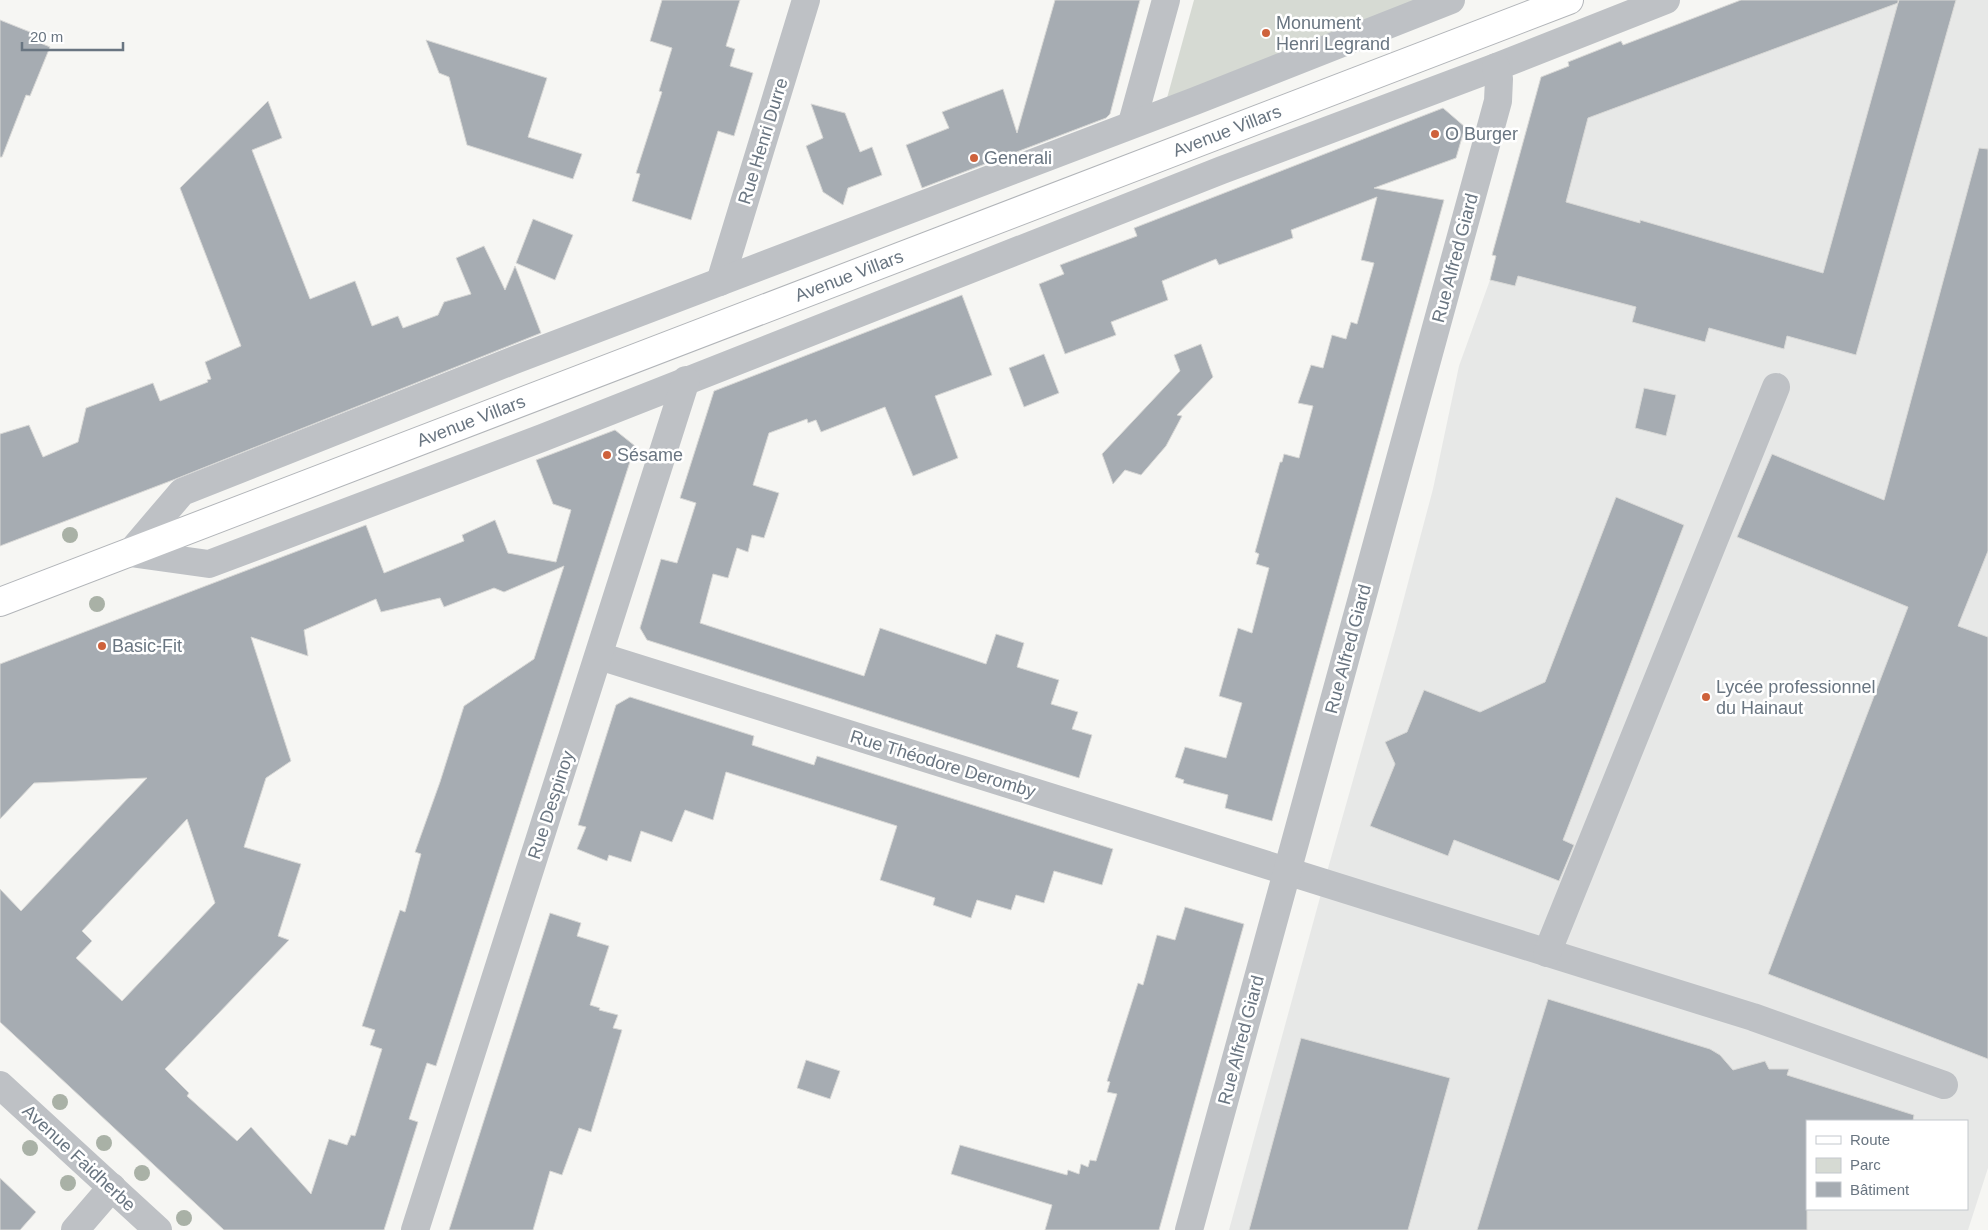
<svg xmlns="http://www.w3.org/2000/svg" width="1988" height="1230" viewBox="0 0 1988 1230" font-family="Arial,sans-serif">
	<rect width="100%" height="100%" fill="#f6f6f3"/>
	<path fill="#e7e8e7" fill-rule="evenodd" d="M 1741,0 L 1988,0 L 1988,1168 L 1968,1230 L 1229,1230 L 1327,872 L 1396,628 L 1433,489 L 1459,366 L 1490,280 L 1541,77 L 1569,66 L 1615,43 L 1623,45 ZM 1807,1121 L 1967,1121 L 1967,1209 L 1807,1209 Z"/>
	<path fill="#d6dad3" d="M 1194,0 L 1421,0 L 1167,98 Z"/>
	<g fill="#a6acb2" stroke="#d8d8d6" fill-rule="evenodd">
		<path d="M 662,0 L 740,0 L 726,46 L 735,49 L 730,66 L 753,73 L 734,136 L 718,131 L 691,220 L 632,201 L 640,174 L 636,173 L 662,92 L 659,91 L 672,48 L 650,41 Z"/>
		<path d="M 1055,0 L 1140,0 L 1110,114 L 1106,118 L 922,188 L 906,145 L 949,128 L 942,112 L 1003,89 L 1017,133 Z"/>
		<path d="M 1741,0 L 1898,0 L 1898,3 L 1899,0 L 1956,0 L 1856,355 L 1787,336 L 1784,349 L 1709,328 L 1705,342 L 1632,322 L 1636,307 L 1518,276 L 1515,286 L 1490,280 L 1496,256 L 1492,255 L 1541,77 L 1569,66 L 1568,62 L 1621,41 L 1623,45 ZM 1898,3 L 1823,273 L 1640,220 L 1640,223 L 1566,202 L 1588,118 Z"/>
		<path d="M 0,20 L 35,34 L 33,40 L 50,47 L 30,96 L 26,95 L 2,157 L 0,157 Z"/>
		<path d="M 426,40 L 547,78 L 528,137 L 582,154 L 573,179 L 467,145 L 449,77 L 439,73 Z"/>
		<path d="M 268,101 L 282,138 L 252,150 L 310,299 L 355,281 L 372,326 L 398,316 L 403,328 L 438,315 L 444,302 L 471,294 L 456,258 L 484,246 L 505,290 L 515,266 L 541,333 L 173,480 L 0,546 L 0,434 L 29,425 L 43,457 L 78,442 L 86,408 L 153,383 L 160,401 L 208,382 L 207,380 L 211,379 L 205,362 L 241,346 L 180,188 Z"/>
		<path d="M 811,104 L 845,113 L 860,152 L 872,147 L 882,175 L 848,188 L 843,205 L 823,192 L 806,146 L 823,138 Z"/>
		<path d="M 1443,108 L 1465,127 L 1456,158 L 1374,188 L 1444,200 L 1272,821 L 1225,808 L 1228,795 L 1183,783 L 1184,780 L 1175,777 L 1185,747 L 1226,758 L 1242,703 L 1219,696 L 1238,628 L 1252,633 L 1269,568 L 1256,564 L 1259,554 L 1255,552 L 1280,462 L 1282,462 L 1284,454 L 1299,458 L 1313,406 L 1298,403 L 1311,365 L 1323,368 L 1332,335 L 1346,339 L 1351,322 L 1357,324 L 1374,263 L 1361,260 L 1377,197 L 1291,230 L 1293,238 L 1219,265 L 1216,259 L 1162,281 L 1168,300 L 1111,322 L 1116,335 L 1065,354 L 1039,284 L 1064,274 L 1060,265 L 1137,236 L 1134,228 Z"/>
		<path d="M 1979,148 L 1988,149 L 1988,551 L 1958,626 L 1988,637 L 1988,1059 L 1768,974 L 1908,607 L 1737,537 L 1772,454 L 1884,500 Z"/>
		<path d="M 533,219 L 573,235 L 555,280 L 516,263 Z"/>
		<path d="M 962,295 L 992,375 L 935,396 L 958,458 L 913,476 L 885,407 L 821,432 L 816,420 L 808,423 L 807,419 L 769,433 L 753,485 L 779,493 L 764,538 L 752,535 L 748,552 L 737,548 L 728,578 L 713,574 L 700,623 L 864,676 L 880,628 L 986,664 L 996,634 L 1024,643 L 1017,667 L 1059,680 L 1051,704 L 1078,712 L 1072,729 L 1092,735 L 1079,778 L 647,640 L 640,628 L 661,559 L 677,563 L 696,503 L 680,498 L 714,391 Z"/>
		<path d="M 1201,344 L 1213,377 L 1177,415 L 1182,416 L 1166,446 L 1141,475 L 1125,470 L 1113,484 L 1102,454 L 1180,371 L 1174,355 Z"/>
		<path d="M 1044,354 L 1059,393 L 1024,407 L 1009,368 Z"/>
		<path d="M 1644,388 L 1676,395 L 1666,436 L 1635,428 Z"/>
		<path d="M 615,430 L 635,446 L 436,1066 L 427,1063 L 409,1119 L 418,1122 L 384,1230 L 224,1230 L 0,1022 L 0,889 L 21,911 L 147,778 L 34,783 L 0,819 L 0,664 L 366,525 L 384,573 L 464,541 L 462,535 L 495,520 L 508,553 L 556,562 L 571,510 L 553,504 L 536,460 ZM 564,566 L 534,659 L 464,706 L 440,782 L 415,852 L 421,854 L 405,912 L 400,910 L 362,1026 L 375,1030 L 370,1045 L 382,1049 L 355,1136 L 351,1135 L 347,1145 L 329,1139 L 311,1194 L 251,1127 L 237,1141 L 187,1096 L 189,1093 L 165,1069 L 289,940 L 278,936 L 301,864 L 244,847 L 266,778 L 291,761 L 251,637 L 308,656 L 304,630 L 376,599 L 381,612 L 440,598 L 444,607 L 494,588 L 504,592 ZM 187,819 L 215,903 L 122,1001 L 76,958 L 92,941 L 82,931 Z"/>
		<path d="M 1616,497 L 1684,525 L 1563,840 L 1574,845 L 1559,881 L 1454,840 L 1448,856 L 1370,826 L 1395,764 L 1385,742 L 1407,732 L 1424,690 L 1480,712 L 1545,682 Z"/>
		<path d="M 630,697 L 754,736 L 752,745 L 814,765 L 817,756 L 1113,849 L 1102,885 L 1054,871 L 1044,903 L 1016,895 L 1011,910 L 977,900 L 971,918 L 933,905 L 935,898 L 880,880 L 897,826 L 726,772 L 713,820 L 685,810 L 672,842 L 641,831 L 631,862 L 609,855 L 607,861 L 577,849 L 586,827 L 578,825 L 616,705 Z"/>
		<path d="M 1185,907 L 1244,924 L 1159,1230 L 1045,1230 L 1052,1205 L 951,1174 L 960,1145 L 1067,1175 L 1068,1170 L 1079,1174 L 1081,1164 L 1088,1167 L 1090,1160 L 1096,1161 L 1117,1094 L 1107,1092 L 1110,1082 L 1107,1081 L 1138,983 L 1143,985 L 1157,935 L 1175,940 Z"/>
		<path d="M 550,913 L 581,923 L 577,936 L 609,946 L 590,1005 L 600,1008 L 599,1010 L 618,1015 L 613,1028 L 622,1030 L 591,1132 L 579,1128 L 562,1175 L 550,1171 L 533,1230 L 449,1230 Z"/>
		<path d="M 1548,999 L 1710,1049 L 1720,1055 L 1733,1070 L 1765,1061 L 1769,1069 L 1789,1069 L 1787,1075 L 1914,1115 L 1913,1121 L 1807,1121 L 1807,1230 L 1477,1230 Z"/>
		<path d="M 1301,1038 L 1450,1078 L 1408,1230 L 1249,1230 Z"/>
		<path d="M 806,1060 L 840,1071 L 830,1099 L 797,1088 Z"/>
		<path d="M 0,1178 L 36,1212 L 20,1230 L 0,1230 Z"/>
	</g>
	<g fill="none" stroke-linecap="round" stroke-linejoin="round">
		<defs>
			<path id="major" d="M 0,602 L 1569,0"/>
		</defs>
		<use href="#major" stroke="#b2b5b9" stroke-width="30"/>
		<g stroke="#bec1c5" stroke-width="28">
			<path d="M 1132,123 L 1166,0"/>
			<path d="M 720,282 L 806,0"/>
			<path d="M 130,553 L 209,564 L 542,438 L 1222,170 L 1496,67 L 1666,0"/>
			<path d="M 130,553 L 182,492 L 512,361 L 1195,101 L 1451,0"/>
			<path d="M 599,656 L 1753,1017 L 1944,1085"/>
			<path d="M 1547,953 L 1776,387"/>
			<path d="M 0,1085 L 158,1230"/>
			<path d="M 75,1230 L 112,1187"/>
			<path d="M 415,1230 L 686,380"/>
			<path d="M 1189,1230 L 1498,101 L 1499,79 L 1496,67"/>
		</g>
		<use href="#major" stroke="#fff" stroke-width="28"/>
	</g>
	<g fill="#a9b1a6">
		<circle cx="70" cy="535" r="8"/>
		<circle cx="97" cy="604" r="8"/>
		<circle cx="60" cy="1102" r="8"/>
		<circle cx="104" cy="1143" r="8"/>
		<circle cx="30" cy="1148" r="8"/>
		<circle cx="142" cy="1173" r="8"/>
		<circle cx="68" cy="1183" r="8"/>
		<circle cx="184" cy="1218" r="8"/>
	</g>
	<g fill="#ce623c" stroke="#fff" stroke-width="2">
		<circle cx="1266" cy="33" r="5"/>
		<circle cx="1435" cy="134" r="5"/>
		<circle cx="974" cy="158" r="5"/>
		<circle cx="607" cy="455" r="5"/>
		<circle cx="102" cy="646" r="5"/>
		<circle cx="1706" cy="697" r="5"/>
	</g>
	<g text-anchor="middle" stroke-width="5" stroke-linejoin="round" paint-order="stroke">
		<g font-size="18" fill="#697581" stroke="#fff" text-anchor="start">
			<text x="1276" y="29">Monument<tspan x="1276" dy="21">Henri Legrand</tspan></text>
			<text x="1445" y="140">O Burger</text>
			<text x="984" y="164">Generali</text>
			<text x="617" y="461">Sésame</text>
			<text x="112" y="652">Basic-Fit</text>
			<text x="1716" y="693">Lycée professionnel<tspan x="1716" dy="21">du Hainaut</tspan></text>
		</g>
		<g font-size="18" fill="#697581" stroke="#fff">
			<text transform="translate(1227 131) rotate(-21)" y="6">Avenue Villars</text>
			<text transform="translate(763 141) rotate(-73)" y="6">Rue Henri Durre</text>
			<text transform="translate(1455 258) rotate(-75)" y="6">Rue Alfred Giard</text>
			<text transform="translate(849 276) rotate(-21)" y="6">Avenue Villars</text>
			<text transform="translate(471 421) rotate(-21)" y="6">Avenue Villars</text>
			<text transform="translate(1348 649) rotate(-75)" y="6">Rue Alfred Giard</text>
			<text transform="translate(943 764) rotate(17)" y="6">Rue Théodore Deromby</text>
			<text transform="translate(551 805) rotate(-72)" y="6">Rue Despinoy</text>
			<text transform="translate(1241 1040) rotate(-75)" y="6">Rue Alfred Giard</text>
			<text transform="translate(79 1158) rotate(43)" y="6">Avenue Faidherbe</text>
		</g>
	</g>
	<rect x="1806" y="1120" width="162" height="90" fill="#ffffff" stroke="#c3c8cd"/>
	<rect x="1816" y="1136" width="25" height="8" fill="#ffffff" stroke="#c3c8cd"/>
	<text x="1850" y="1145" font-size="15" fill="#697581">Route</text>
	<rect x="1816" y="1158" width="25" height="15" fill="#d6dad3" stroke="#c3c8cd"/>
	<text x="1850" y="1170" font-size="15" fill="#697581">Parc</text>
	<rect x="1816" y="1182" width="25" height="15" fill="#a6acb2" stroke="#c3c8cd"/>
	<text x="1850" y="1195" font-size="15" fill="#697581">Bâtiment</text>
	<path d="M22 42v8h101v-8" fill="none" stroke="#697581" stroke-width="2.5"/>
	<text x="30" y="42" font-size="15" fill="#697581" stroke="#ffffff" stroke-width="4" paint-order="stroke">20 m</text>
</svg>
